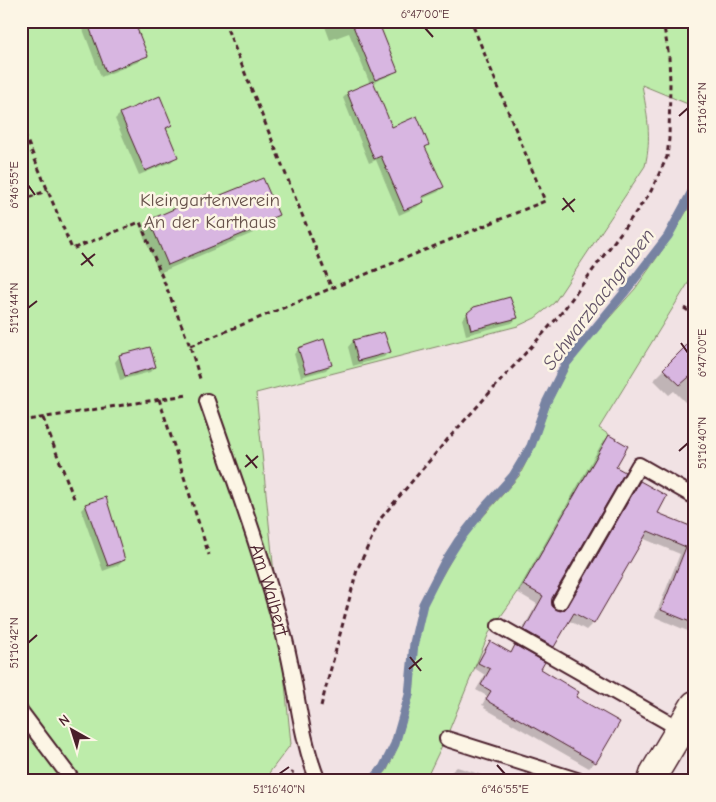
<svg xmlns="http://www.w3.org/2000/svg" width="716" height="802" viewBox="0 0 716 802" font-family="'Comic Neue',sans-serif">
	<rect width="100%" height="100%" fill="#f1e2e4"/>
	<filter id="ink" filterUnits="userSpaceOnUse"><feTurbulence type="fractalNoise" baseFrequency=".02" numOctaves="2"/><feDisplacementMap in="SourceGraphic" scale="10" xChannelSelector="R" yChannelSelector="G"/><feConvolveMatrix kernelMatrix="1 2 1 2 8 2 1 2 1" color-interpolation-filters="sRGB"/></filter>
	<g filter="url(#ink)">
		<g fill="#bdecaa" stroke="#84866a">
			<path d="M 21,21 L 695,21 L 695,107 L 642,85 C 647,113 652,138 645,166 L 554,303 L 535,318 L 518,326 L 256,393 L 291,744 L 263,781 L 21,781 Z"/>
			<path d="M 695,197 L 695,272 L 599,428 L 609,435 L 523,585 L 489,633 L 448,733 L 425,781 L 378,781 L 387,770 L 398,746 L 413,695 L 417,644 L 427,602 L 463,539 L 519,476 L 535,445 L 550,403 L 569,366 L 592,337 L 635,289 L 672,236 Z"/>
		</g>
		<g fill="#0003">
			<path d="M 84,21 L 128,21 L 143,57 L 138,62 L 101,77 L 81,24 Z"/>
			<path d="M 323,21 L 377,21 L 396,70 L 391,75 L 372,83 L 392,128 L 428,145 L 425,148 L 443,187 L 438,192 L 422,199 L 422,202 L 417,207 L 399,215 L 376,160 L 369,163 L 343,98 L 348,93 L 370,84 L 349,33 L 330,40 Z"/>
			<path d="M 160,98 L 171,125 L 165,131 L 176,157 L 171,162 L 139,175 L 115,119 L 120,114 Z"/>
			<path d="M 211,200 L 278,215 L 269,223 L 259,228 L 253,233 L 159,273 L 141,230 L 150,221 Z"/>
			<path d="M 474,308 L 517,318 L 512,323 L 466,335 L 462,319 Z"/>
			<path d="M 695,339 L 695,406 L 692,409 L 674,391 L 669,395 L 654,380 Z"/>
			<path d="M 353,341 L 389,352 L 384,357 L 353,366 L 348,347 Z"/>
			<path d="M 299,349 L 331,364 L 326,370 L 301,377 L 294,354 Z"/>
			<path d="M 120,356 L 155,367 L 150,372 L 120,380 L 115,362 Z"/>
			<path d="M 609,436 L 614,468 L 550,603 L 554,610 L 561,612 L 564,610 L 633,489 L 640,482 L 656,514 L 695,529 L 695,627 L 690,632 L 655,617 L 680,554 L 642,538 L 593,623 L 586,630 L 568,620 L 553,647 L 546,653 L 518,637 L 537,604 L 517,592 L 602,443 Z"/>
			<path d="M 86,505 L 124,560 L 119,565 L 103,571 L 81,510 Z"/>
			<path d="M 491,643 L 510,653 L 515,647 L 540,670 L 574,697 L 618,722 L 595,762 L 589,768 L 484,708 L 485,706 L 482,705 L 487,696 L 476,690 L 485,675 L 474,668 L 485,648 Z"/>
			<path d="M 457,767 L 501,781 L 506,776 L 523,781 L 449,781 L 451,772 Z"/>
		</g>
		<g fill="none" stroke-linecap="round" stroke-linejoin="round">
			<path stroke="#7783a2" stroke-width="9" d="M 372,781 L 383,768 L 395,744 L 409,695 L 414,643 L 423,604 L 443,565 L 459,540 L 485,507 L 513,476 L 531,446 L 546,403 L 565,365 L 624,293 L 668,236 L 695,186"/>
		</g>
		<g fill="#d8b6e1" stroke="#4a1f2b">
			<path d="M 87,21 L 134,21 L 148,56 L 106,72 Z"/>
			<path d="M 351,21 L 378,21 L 398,71 L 375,80 Z"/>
			<path d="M 373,81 L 392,127 L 417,116 L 429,145 L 425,147 L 444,187 L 422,197 L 424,202 L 404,210 L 381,156 L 374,159 L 347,92 Z"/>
			<path d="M 160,96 L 172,125 L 166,128 L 178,157 L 145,171 L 120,113 Z"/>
			<path d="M 263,178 L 279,215 L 263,222 L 264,225 L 168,265 L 149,220 L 210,193 L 211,199 Z"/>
			<path d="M 510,297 L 518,318 L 471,330 L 467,313 L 474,307 Z"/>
			<path d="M 384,332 L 391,352 L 358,361 L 353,340 Z"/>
			<path d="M 695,337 L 695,372 L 680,385 L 663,369 Z"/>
			<path d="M 324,339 L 332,365 L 306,373 L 298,348 Z"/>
			<path d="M 150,347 L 156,367 L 125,376 L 119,355 Z"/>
			<path d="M 609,435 L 628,446 L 616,467 L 625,472 L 552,598 L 552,606 L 560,611 L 564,610 L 568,606 L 640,481 L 667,496 L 658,513 L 695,528 L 695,624 L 661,610 L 686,547 L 648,531 L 594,624 L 574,613 L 554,647 L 524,630 L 543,596 L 523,585 Z"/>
			<path d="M 106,497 L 125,560 L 108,566 L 85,504 Z"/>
			<path d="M 490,641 L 511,653 L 515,645 L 545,662 L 541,669 L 579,692 L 576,697 L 620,722 L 596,763 L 489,702 L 489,701 L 486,699 L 491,691 L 481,685 L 490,669 L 478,663 Z"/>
		</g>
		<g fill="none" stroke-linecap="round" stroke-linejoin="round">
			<defs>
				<g id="lane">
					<path id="s1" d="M 207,401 C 234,479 263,557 284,636 C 297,684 299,734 318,781"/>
					<path d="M 560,602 L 639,465 L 695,497"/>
					<path d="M 499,626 L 680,729"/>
					<path d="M 21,712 L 73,781"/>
					<path d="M 447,739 L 580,781"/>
				</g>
				<path id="street" d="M 652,781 L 655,772 L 695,705"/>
			</defs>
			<use href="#lane" stroke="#4a1f2b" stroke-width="18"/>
			<use href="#street" stroke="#4a1f2b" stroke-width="31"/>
			<g stroke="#4a1f2b" stroke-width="3" stroke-dasharray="5 4" stroke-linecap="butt">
				<path d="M 224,21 L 332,289"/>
				<path d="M 21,126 L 72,249 L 140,222 L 190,346 L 201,382"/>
				<path d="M 21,201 L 48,190"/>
				<path d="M 684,308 L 695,315"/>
				<path d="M 190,346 L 545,201 L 471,21"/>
				<path d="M 159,399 L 209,555"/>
				<path d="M 43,418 L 75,501"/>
				<path d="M 21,421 L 187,395"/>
				<path d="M 321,706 L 357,570 L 381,518 L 447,440 L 559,316 L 650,193 L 667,157 L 669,139 L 670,83 L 669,57 L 663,21"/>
				<path d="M 287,781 L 293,772"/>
			</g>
			<use href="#lane" stroke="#fcf5e5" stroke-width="14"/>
			<use href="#street" stroke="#fcf5e5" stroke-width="28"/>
		</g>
	</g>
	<path fill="none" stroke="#4a1f2b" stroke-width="2" d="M 425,28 L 433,37M 679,116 L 688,108M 28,185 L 35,195M 563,198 L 574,212M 562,210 L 575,199M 82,253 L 93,266M 81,265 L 95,254M 28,308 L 37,301M 681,343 L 688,353M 679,451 L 688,443M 246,455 L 257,468M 245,467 L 258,456M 28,643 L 37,635M 410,657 L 421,671M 409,669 L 422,658M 497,765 L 505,774M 279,774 L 289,767"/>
	<g text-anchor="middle" stroke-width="5" stroke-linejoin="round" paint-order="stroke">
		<g font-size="19" fill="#67524b" stroke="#fcf5e5">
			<text x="210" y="206">Kleingartenverein<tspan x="210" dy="22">An der Karthaus</tspan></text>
		</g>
		<g font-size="19" fill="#4a1f2b" stroke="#fcf5e5">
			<text dy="7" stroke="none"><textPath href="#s1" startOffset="199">Am Walbert</textPath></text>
		</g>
		<g font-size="20" font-style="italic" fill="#605166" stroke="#fcf5e5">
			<text transform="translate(598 299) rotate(-53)" y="7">Schwarzbachgraben</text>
		</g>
	</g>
	<rect width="716" height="802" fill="none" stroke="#fcf5e5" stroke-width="55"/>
	<g transform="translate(72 730) rotate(321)" stroke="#fcf5e5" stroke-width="4" paint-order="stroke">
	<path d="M0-4L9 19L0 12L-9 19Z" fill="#4a1f2b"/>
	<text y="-8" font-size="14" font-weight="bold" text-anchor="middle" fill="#4a1f2b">N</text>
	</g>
	<rect x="28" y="28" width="660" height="746" fill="none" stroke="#4a1f2b" stroke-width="2"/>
	<g font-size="12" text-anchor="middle" fill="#4a1f2b">
		<text x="425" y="18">6°47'00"E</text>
		<text transform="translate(702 108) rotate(-90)" y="4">51°16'42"N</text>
		<text transform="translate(14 185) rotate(-90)" y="4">6°46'55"E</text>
		<text transform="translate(14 308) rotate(-90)" y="4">51°16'44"N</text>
		<text transform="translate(702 353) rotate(-90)" y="4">6°47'00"E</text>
		<text transform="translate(702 443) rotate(-90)" y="4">51°16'40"N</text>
		<text transform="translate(14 643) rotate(-90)" y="4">51°16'42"N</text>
		<text x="279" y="793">51°16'40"N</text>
		<text x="505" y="793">6°46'55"E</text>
	</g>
</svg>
